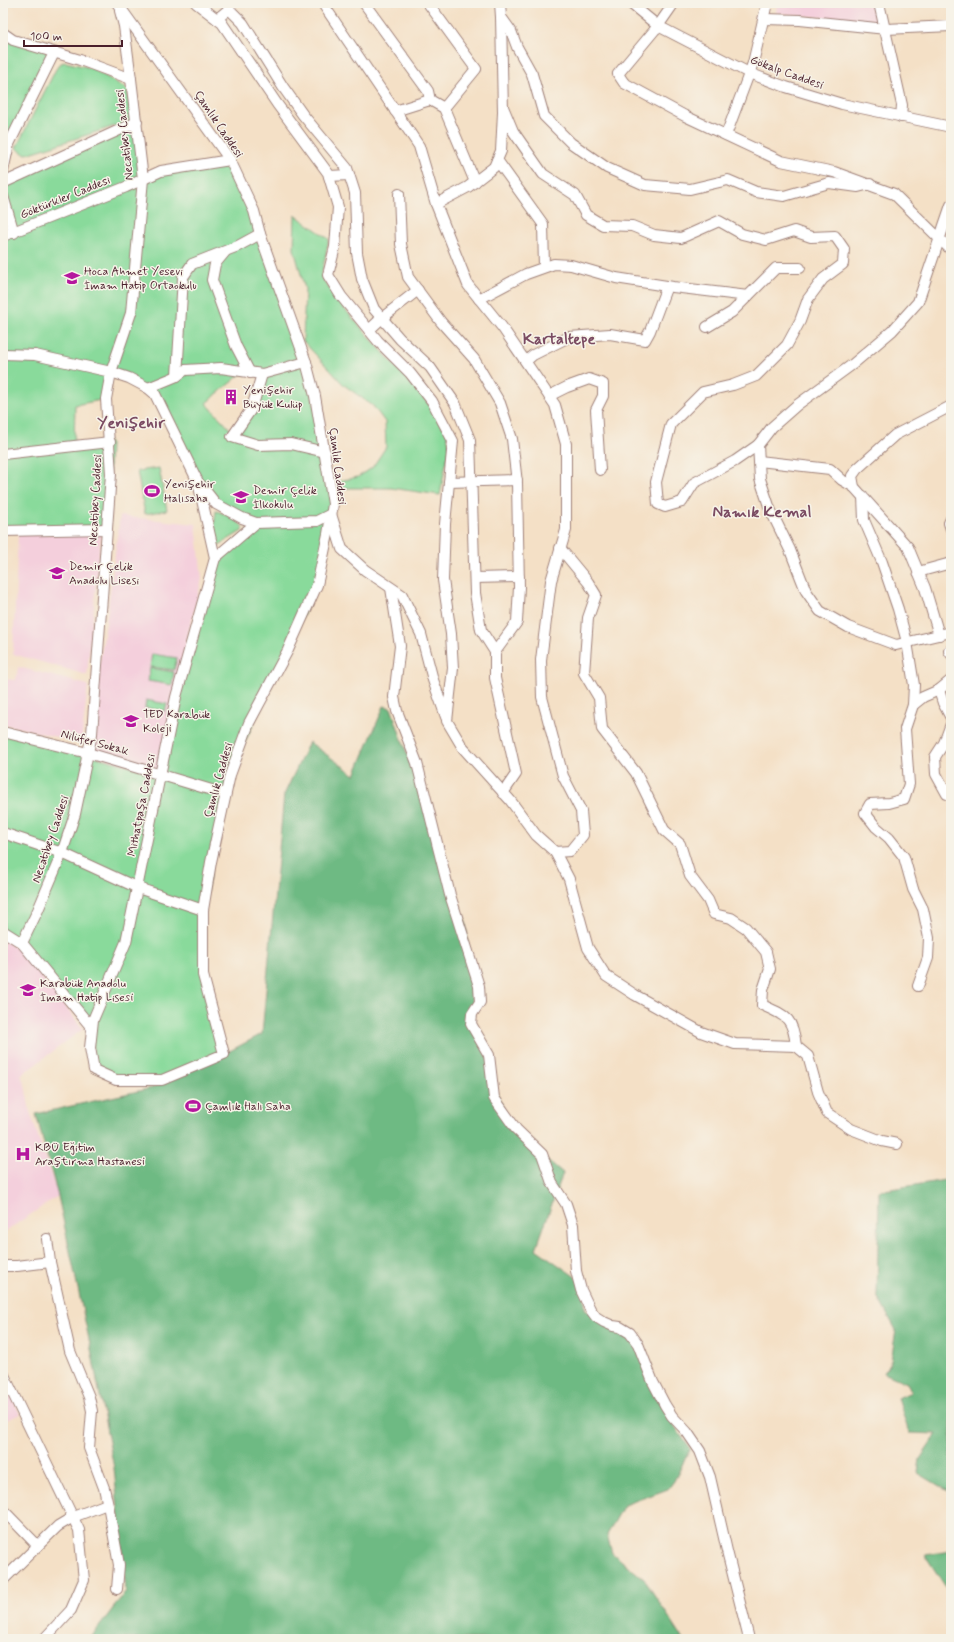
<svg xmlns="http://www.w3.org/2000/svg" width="954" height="1642" viewBox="0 0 954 1642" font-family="Mynerve,sans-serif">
	<rect width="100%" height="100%" fill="#f7f3e8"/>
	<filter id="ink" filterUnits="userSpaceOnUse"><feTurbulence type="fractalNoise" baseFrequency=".025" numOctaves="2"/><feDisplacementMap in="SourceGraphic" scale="8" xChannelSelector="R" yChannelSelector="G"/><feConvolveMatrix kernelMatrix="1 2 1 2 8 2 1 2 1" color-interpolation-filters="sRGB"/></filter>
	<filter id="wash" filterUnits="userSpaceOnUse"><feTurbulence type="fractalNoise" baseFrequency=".012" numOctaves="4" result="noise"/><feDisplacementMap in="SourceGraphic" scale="16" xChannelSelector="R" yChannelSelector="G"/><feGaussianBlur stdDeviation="0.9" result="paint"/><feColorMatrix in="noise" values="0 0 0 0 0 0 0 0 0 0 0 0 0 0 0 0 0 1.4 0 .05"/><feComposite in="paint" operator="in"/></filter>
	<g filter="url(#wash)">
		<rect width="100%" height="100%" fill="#f4e0c6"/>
		<g fill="#f4cfdc">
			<path d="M 777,3 L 874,3 L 878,23 L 776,13 Z"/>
			<path d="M 120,516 L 196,524 L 202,579 L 189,631 L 160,774 L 88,753 L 95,689 L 106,624 Z"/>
			<path d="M 18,534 L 101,534 L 87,675 L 13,654 Z"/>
			<path d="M 18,667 L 88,685 L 81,743 L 3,724 L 3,679 L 16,680 Z"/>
			<path d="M 3,940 L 22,952 L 83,1029 L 21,1075 L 25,1085 L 30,1112 L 58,1196 L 3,1233 Z"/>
			<path d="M 3,1378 L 20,1414 L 3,1422 Z"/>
		</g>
		<g fill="#89da9b" stroke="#6a7c63" fill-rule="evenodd">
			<path d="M 3,33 L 54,53 L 9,144 L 3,171 Z"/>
			<path d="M 65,62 L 91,68 L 127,89 L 134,120 L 27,154 L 23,153 L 16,148 L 56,69 L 61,63 Z"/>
			<path d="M 137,122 L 143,179 L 230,160 L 306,362 L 333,504 L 317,585 L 230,775 L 203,910 L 203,975 L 224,1054 L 162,1080 L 116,1080 L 94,1070 L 92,1028 L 22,943 L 3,931 L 3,732 L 160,774 L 215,558 L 256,523 L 216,504 L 198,482 L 155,394 L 111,372 L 106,399 L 75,405 L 74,446 L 110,442 L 107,529 L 3,531 L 3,183 ZM 241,374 L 262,375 L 251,408 L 232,436 L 230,429 L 206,403 Z"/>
			<path d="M 295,215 L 329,239 L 321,277 L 341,305 L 428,403 L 447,433 L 449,447 L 440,495 L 391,488 L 342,488 L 339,481 L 358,477 L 372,468 L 386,447 L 385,422 L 373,406 L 344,385 L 303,341 L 305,289 L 294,249 Z"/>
			<path d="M 159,468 L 167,510 L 145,514 L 137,471 Z"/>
			<path d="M 216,511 C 224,513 238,520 243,527 L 242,531 L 219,545 L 215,543 L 213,534 Z"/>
			<path d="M 152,654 L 177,658 L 174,670 L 150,667 Z"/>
			<path d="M 150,668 L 174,672 L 172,685 L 148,681 Z"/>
			<path d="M 146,700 L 167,704 L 165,711 L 145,708 Z"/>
		</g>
		<g fill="#6eba83" stroke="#5c6c57">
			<path d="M 384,706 L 391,708 L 466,923 L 475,1032 L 490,1064 L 498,1096 L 513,1131 L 563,1173 L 536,1249 L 584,1283 L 585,1309 L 634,1339 L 665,1412 L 690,1449 L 674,1481 L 668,1489 L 624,1505 L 607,1535 L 612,1553 L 644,1579 L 683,1639 L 90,1639 L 126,1591 L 114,1468 L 90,1344 L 58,1196 L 36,1114 L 152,1088 L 224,1054 L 262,1034 L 284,795 L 309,742 L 355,775 Z"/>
			<path d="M 951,1179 L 951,1490 L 948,1491 L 918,1473 L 920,1459 L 937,1434 L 909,1433 L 898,1398 L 911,1392 L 907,1383 L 884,1373 L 891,1361 L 896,1330 L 877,1296 L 879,1191 Z"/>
			<path d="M 951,1551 L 951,1595 L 925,1555 Z"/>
		</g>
	</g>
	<g filter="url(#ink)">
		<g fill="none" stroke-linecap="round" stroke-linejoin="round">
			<defs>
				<g id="minor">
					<path d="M 196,3 L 222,23 L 277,104 L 328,173 L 338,207 L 335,247 L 328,275 L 341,296 L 378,341 L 410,373 L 432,401 L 453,441 L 445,524 L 443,580 L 451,634 L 453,668 L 447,721 L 463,748 L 510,800 L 536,835 L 555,852 L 570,851 L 583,835 L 581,811 L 563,776 L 542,697 L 541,660 L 551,581 L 566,530 L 566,444 L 555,405 L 502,327 L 468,285 L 436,204 L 419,146 L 325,7 L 324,3"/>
					<path d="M 364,3 L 428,91 L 430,100"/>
					<path d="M 428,3 L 476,69 L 444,108"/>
					<path d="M 630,3 L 658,26 L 749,73 L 786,87 L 842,104 L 951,127"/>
					<path d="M 674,3 L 658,26 L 618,74 L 624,83 L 685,116 L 781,161 L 834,172 L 894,194 L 951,250"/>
					<path d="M 879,3 L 902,105 L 901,117"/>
					<path d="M 501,17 L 511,31 L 517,47 L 532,74 L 544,116 L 571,143 L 607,168 L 645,185 L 690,189 L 728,180 L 756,192 L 784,196 L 829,183 L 858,187 L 870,184"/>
					<path d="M 217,19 L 229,9 L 243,23 L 283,87 L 303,115 L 347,168 L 355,193 L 357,253 L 362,279 L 374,309 L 400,339 L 430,367 L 455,403 L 470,440 L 475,593 L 481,630 L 495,652 L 495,678 L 516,774 L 503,793"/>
					<path d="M 764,19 L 800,20 L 886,29 L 951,26"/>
					<path d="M 3,33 L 13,40 L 80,60 L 131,79"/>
					<path d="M 503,107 L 513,131 L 543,174 L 575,195 L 586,215 L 603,225 L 632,226 L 654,235 L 681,238 L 719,221 L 742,234 L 766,240 L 794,231 L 811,237 L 835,236 L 844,249 L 843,264 L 823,279 L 808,299 L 800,321 L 787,345 L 756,376 L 733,385 L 703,392 L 671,424 L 656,482 L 658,504 L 665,507 L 682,502 L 694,483 L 735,461 L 758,445"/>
					<path d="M 395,111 L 430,100 L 444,108 L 475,182"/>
					<path d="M 726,135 L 753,63 L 767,3"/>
					<path d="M 497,160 L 543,224 L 544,267"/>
					<path d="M 3,171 L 9,144 L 54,53"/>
					<path d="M 329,176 L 349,175"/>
					<path d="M 3,183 L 137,122"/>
					<path d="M 399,194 L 401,244 L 408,277 L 441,322 L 474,359 L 500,403 L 512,439 L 517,483 L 519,587 L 517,622 L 495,652"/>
					<path d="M 3,196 L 14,233"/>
					<path d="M 436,204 L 468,187 L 494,167 L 501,151 L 503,112 L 501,17 L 500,3"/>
					<path d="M 951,205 L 918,302 L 892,331 L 853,364 L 797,405 L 772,427 L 758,445 L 760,479 L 770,509 L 790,550 L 806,591 L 820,611 L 848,627 L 896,645 L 951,632"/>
					<path d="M 3,236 L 126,187 L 161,171 L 230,160"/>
					<path d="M 225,252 L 215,264 L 212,280 L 236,346 L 250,373"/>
					<path d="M 479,299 L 526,274 L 554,264 L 571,265 L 616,278 L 673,287 L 748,296"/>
					<path d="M 707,327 L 732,312 L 776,268 L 800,268"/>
					<path d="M 369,330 L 382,318 L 418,290"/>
					<path d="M 3,354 L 35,355 L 111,372 L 129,378 L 148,388 L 155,394 L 198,482 L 215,558 L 176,697 L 126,942 L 93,1020 L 90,1048 L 94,1070 L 116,1080 L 162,1080 L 224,1054 L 203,975 L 203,910 L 211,862 L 230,775 L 249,723 L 288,650 L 317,585 L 328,534 L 333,504 L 315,396 L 306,362 L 260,234 L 254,211 L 230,160 L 117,3"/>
					<path d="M 526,361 L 533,355 L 569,337 L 610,334 L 645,340 L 650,331 L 667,286"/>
					<path d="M 262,374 L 252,408 L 232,437 L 258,445 L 291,444 L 325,452"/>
					<path d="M 177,376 L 183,277 L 192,264 L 238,246 L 260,234"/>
					<path d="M 148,388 L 177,376 L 185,370 L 221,368 L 262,374 L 306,362"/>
					<path d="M 549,396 L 567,387 L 589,379 L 603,384 L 603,396 L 596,410 L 600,470"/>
					<path d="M 3,454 L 110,442"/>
					<path d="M 759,461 L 830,469 L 842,480 L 854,487"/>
					<path d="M 449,482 L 517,480"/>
					<path d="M 201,485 L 216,504 L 242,518 L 256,523 L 317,521 L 331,514 L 342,549 L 365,570 L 402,595 L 421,634 L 433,680 L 446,717"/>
					<path d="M 863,496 L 864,520 L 882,562 L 898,609 L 907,642 L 914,685 L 913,705 L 905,729 L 909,784 L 904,799 L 889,803 L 870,804 L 865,813 L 876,827 L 889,838 L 904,857 L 913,889 L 923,909 L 929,938 L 928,958 L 918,986"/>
					<path d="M 951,519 L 949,523 L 951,529"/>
					<path d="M 3,531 L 107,529"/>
					<path d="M 560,548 L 588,582 L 596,595 L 588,618 L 584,673 L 599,698 L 602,729 L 636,773 L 664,830 L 680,844 L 690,876 L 708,900 L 714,914 L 731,918 L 746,928 L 766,952 L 770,969 L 763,990 L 762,1005 C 787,1016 793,1018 796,1046"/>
					<path d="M 215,558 L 256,523"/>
					<path d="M 918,572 L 951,563"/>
					<path d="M 475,578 L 519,577"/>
					<path d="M 391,588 L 400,646 L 394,697 L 397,711 L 417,763 L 450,895 L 479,986 L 480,1002 L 472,1014 L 471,1024 L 489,1055 L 494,1098 L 516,1129 L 542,1154 L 552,1183 L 566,1204 L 573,1225 L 576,1271 L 581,1290 L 590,1309 L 596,1317 L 604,1322 L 613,1326 L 620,1327 L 630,1333 L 638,1344 L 653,1382 L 665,1405 L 672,1416 L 687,1432 L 700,1451 L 710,1477 L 727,1551 L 749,1639"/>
					<path d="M 939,635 L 925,588 L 908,547 L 854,487 L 852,476 L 857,469 L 895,435 L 951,406"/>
					<path d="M 949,651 L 951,654"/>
					<path d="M 939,690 L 943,703 L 951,718"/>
					<path d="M 913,705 L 923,697 L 939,690 L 951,680"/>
					<path d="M 951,724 L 944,743 L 935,757 L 936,774 L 947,794 L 951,795"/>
					<path d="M 3,732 L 88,753 L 225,794"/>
					<path d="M 3,833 L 62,853 L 138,888 L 203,910"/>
					<path d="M 555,852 L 569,879 L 588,948 L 606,976 L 635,995 L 701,1032 L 735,1044 L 796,1046 L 808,1056 L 818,1092 L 827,1113 L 851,1129 L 882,1141 L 897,1144"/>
					<path d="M 3,931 L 22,943 L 92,1028"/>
					<path d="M 22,943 L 38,910 L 62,853 L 75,814 L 92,734 L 111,474 L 106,399 L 111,372 L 131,313 L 143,179 L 131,79 L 124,26 L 120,11"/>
					<path d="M 47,1239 L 50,1262 L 70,1351 L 89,1397 L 92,1411 L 89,1448 L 104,1488 L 109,1510 L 119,1565 L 117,1589"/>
					<path d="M 3,1266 L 17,1266 L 50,1262"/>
					<path d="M 3,1373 L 79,1530 L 84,1580 L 71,1610 L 44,1639"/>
					<path d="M 3,1510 L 38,1546"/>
					<path d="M 3,1580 L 58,1526 L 73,1517 L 107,1504"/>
				</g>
			</defs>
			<use href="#minor" stroke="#9f8078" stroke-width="12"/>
			<use href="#minor" stroke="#fff" stroke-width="10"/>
		</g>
	</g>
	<defs>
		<symbol id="school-bare" viewBox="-9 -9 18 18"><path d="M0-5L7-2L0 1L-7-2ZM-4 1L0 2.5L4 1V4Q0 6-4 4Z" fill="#b5179e" stroke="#f7f3e8" stroke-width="2.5" paint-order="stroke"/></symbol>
		<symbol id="building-bare" viewBox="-9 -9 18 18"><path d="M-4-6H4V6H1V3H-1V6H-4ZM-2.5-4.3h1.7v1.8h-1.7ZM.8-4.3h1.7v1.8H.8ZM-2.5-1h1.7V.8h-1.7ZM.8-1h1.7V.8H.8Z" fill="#b5179e" stroke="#f7f3e8" stroke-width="2.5" paint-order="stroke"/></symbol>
		<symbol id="stadium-bare" viewBox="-9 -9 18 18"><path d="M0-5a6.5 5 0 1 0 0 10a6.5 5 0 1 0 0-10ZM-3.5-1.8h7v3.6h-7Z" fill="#b5179e" stroke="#f7f3e8" stroke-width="2.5" paint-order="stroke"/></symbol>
		<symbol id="hospital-bare" viewBox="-9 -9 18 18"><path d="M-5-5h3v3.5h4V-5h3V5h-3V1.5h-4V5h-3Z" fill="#b5179e" stroke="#f7f3e8" stroke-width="2.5" paint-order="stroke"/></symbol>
	</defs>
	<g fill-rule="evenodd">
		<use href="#school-bare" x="61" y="267" width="22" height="22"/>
		<use href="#building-bare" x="220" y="386" width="22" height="22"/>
		<use href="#stadium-bare" x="141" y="480" width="22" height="22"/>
		<use href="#school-bare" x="230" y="486" width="22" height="22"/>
		<use href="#school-bare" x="46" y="562" width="22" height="22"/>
		<use href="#school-bare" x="120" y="710" width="22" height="22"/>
		<use href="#school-bare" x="17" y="979" width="22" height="22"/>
		<use href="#stadium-bare" x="182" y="1095" width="22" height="22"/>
		<use href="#hospital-bare" x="12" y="1143" width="22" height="22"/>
	</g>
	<g text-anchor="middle" stroke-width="3" stroke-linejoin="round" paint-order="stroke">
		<g font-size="12" fill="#4a1f2b" stroke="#f7f3e8">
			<text transform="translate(787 72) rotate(20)" y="4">Gökalp Caddesi</text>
			<text transform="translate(219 124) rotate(56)" y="4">Çamlık Caddesi</text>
			<text transform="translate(124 135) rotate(-96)" y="4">Necatibey Caddesi</text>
			<text transform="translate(65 197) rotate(-22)" y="4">Göktürkler Caddesi</text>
			<text transform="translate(338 466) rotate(83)" y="4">Çamlık Caddesi</text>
			<text transform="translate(95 500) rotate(-87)" y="4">Necatibey Caddesi</text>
			<text transform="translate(95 742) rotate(15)" y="4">Nilüfer Sokak</text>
			<text transform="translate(218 780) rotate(-74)" y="4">Çamlık Caddesi</text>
			<text transform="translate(141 805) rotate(-79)" y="4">Mithatpaşa Caddesi</text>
			<text transform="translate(50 839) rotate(-71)" y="4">Necatibey Caddesi</text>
		</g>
		<g font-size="12" fill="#4a1f2b" stroke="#f7f3e8" text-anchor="start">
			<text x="84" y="275">Hoca Ahmet Yesevi<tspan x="84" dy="14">İmam Hatip Ortaokulu</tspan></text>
			<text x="243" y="394">Yenişehir<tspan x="243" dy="14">Büyük Kulüp</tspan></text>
			<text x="164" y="488">Yenişehir<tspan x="164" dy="14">Halısaha</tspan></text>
			<text x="253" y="494">Demir Çelik<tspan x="253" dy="14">İlkokulu</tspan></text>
			<text x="69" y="570">Demir Çelik<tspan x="69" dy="14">Anadolu Lisesi</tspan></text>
			<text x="143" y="718">TED Karabük<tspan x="143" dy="14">Koleji</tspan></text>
			<text x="40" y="987">Karabük Anadolu<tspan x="40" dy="14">İmam Hatip Lisesi</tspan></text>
			<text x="205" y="1110">Çamlık Halı Saha</text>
			<text x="35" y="1151">KBÜ Eğitim<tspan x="35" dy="14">Araştırma Hastanesi</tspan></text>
		</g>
		<g font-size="16" font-weight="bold" fill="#7b4c63" stroke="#f7f3e8">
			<text x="559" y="344">Kartaltepe</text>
			<text x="131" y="428">Yenişehir</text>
			<text x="762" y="517">Namık Kemal</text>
		</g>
	</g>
	<rect width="954" height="1642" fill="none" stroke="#f7f3e8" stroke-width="16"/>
	<path d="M24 40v6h98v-6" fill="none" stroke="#4a1f2b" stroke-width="2"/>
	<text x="30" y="40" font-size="12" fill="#4a1f2b" stroke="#f7f3e8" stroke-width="3" paint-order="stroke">100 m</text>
</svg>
